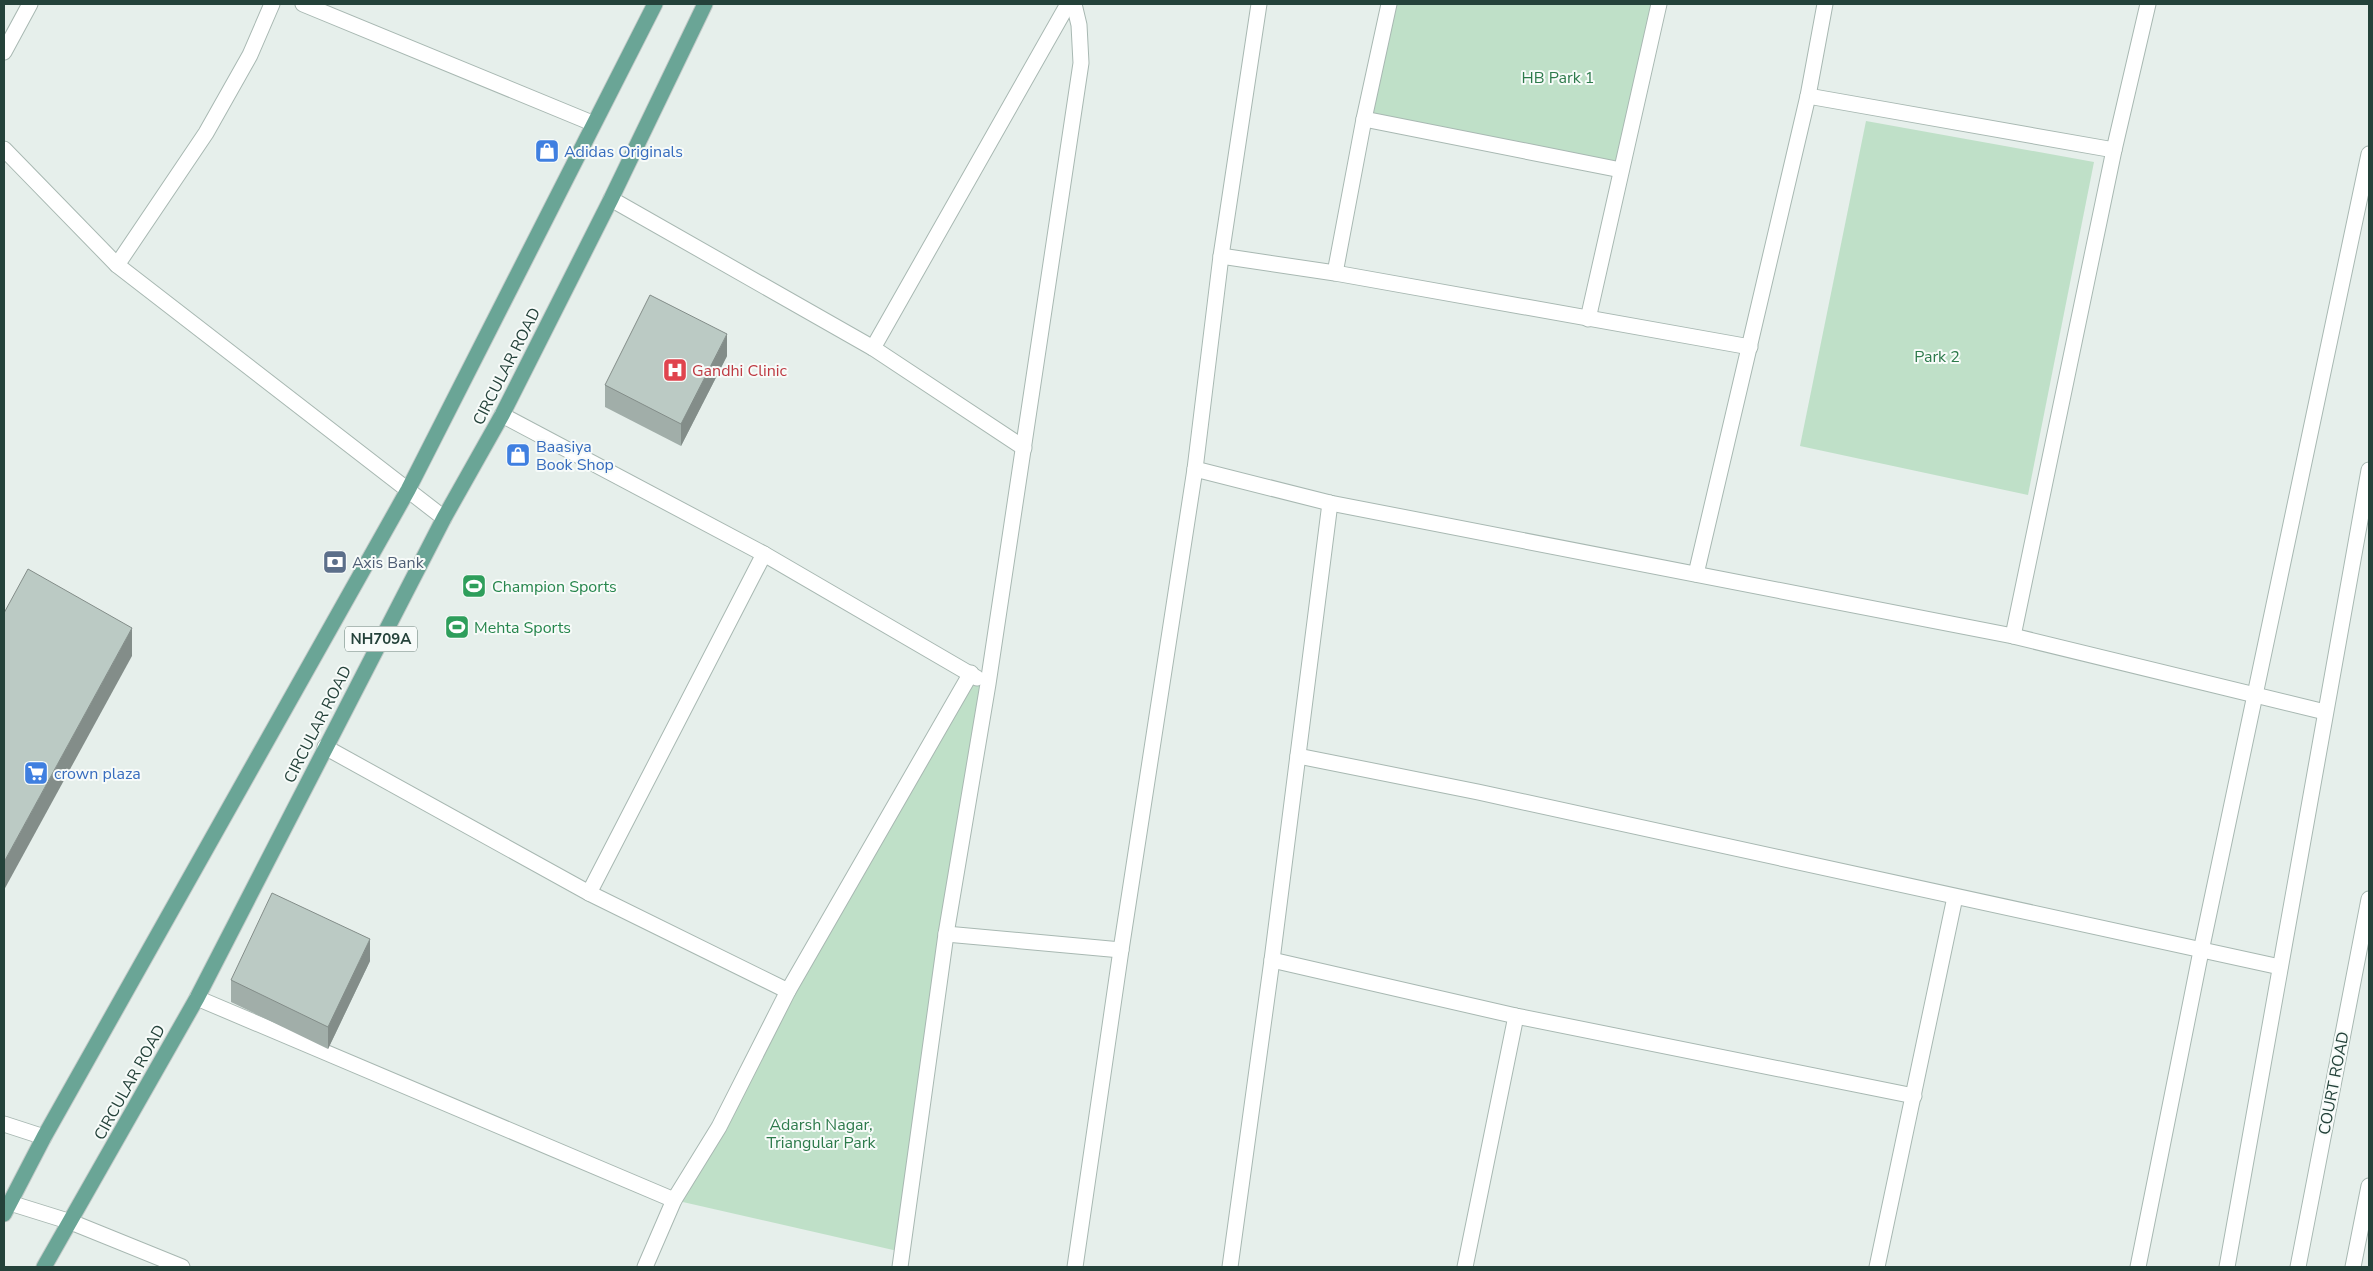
<svg xmlns="http://www.w3.org/2000/svg" width="2373" height="1271" viewBox="0 0 2373 1271" font-family="'Nunito Sans',sans-serif">
	<rect width="100%" height="100%" fill="#e6efeb"/>
	<g fill="#bfe0c8">
		<path d="M 1397,4 L 1652,4 L 1617,163 L 1373,113 Z"/>
		<path d="M 1866,121 L 2094,162 L 2028,495 L 1800,446 Z"/>
		<path d="M 971,673 L 988,684 L 902,1252 L 674,1200 Z"/>
	</g>
	<g fill="none" stroke-linecap="round" stroke-linejoin="round">
		<defs>
			<g id="minor">
				<path d="M 303,4 L 592,123"/>
				<path d="M 4,52 L 30,4"/>
				<path d="M 1808,96 L 2114,150"/>
				<path d="M 1364,119 L 1621,170"/>
				<path d="M 4,149 L 117,265 L 444,518"/>
				<path d="M 611,199 L 873,348 L 1024,448"/>
				<path d="M 1221,256 L 1335,273 L 1750,347"/>
				<path d="M 117,265 L 206,133 L 250,55 L 272,4"/>
				<path d="M 1335,273 L 1364,119 L 1389,4"/>
				<path d="M 1588,319 L 1659,4"/>
				<path d="M 873,348 L 1068,4"/>
				<path d="M 502,415 L 764,554 L 977,678"/>
				<path d="M 1195,469 L 1330,503 L 2013,636 L 2325,712"/>
				<path d="M 1696,574 L 1808,96 L 1825,4"/>
				<path d="M 2013,636 L 2114,150 L 2148,4"/>
				<path d="M 325,747 L 589,893 L 788,991"/>
				<path d="M 1298,756 L 1478,792 L 2280,967"/>
				<path d="M 589,893 L 764,554"/>
				<path d="M 946,934 L 1121,950"/>
				<path d="M 1272,960 L 1516,1016 L 1914,1096"/>
				<path d="M 197,998 L 674,1200"/>
				<path d="M 4,1124 L 44,1137"/>
				<path d="M 10,1203 L 71,1222 L 182,1267"/>
				<path d="M 645,1267 L 674,1200 L 719,1127 L 788,991 L 971,673"/>
				<path d="M 900,1267 L 946,934 L 988,684 L 1081,63 L 1079,25 L 1074,4"/>
				<path d="M 1075,1267 L 1121,950 L 1195,469 L 1221,256 L 1259,4"/>
				<path d="M 1230,1267 L 1272,960 L 1330,503"/>
				<path d="M 1465,1267 L 1516,1016"/>
				<path d="M 1877,1267 L 1955,897"/>
				<path d="M 2138,1267 L 2201,951 L 2369,154"/>
				<path d="M 2353,1267 L 2369,1186"/>
			</g>
			<g id="tertiary">
				<path d="M 2227,1267 L 2369,470"/>
				<path d="M 2298,1267 L 2369,899"/>
			</g>
			<g id="primary">
				<path d="M 4,1214 L 44,1137 L 408,490 L 655,4"/>
				<path d="M 44,1267 L 197,998 L 444,518 L 502,415 L 611,199 L 705,4"/>
			</g>
		</defs>
		<use href="#minor" stroke="#a8b8b2" stroke-width="17"/>
		<use href="#tertiary" stroke="#a8b8b2" stroke-width="17"/>
		<use href="#primary" stroke="#c2cac8" stroke-width="17"/>
		<use href="#minor" stroke="#fff" stroke-width="15"/>
		<use href="#tertiary" stroke="#fff" stroke-width="15"/>
		<use href="#primary" stroke="#6aa596" stroke-width="15"/>
	</g>
	<g fill="#a1aea9">
		<path d="M 727,356 L 681,446 L 605,407 L 605,385 Z"/>
		<path d="M 370,961 L 328,1049 L 231,1002 L 231,980 Z"/>
	</g>
	<g fill="#838d89">
		<path d="M 727,334 L 727,356 L 681,446 L 681,424 Z"/>
		<path d="M 132,628 L 132,656 L 4,890 L 4,862 Z"/>
		<path d="M 370,939 L 370,961 L 328,1049 L 328,1027 Z"/>
	</g>
	<g fill="#bbcac4" stroke="#838d89">
		<path d="M 650,295 L 727,334 L 681,424 L 605,385 Z"/>
		<path d="M 28,569 L 132,628 L 4,862 L 4,613 Z"/>
		<path d="M 272,893 L 370,939 L 328,1027 L 231,980 Z"/>
	</g>
	<defs>
		<symbol id="shop-square" viewBox="-11 -11 22 22"><rect x="-9" y="-9" width="18" height="18" rx="4" fill="#3f7fe0" stroke="#f7fbf9"/><path d="M-5-2.5h2.3a2.7 3.5 0 0 1 5.4 0H5L5.5 6h-11ZM-1.5-2.5h3a1.5 2.3 0 0 0-3 0Z" fill="#fff"/></symbol>
		<symbol id="hospital-square" viewBox="-11 -11 22 22"><rect x="-9" y="-9" width="18" height="18" rx="4" fill="#e0444e" stroke="#f7fbf9"/><path d="M-5-5h3v3.5h4V-5h3V5h-3V1.5h-4V5h-3Z" fill="#fff"/></symbol>
		<symbol id="bank-square" viewBox="-11 -11 22 22"><rect x="-9" y="-9" width="18" height="18" rx="4" fill="#5c6f8a" stroke="#f7fbf9"/><path d="M-6-4H6V4H-6ZM0-2.3a2.3 2.3 0 1 0 0 4.6a2.3 2.3 0 1 0 0-4.6Z" fill="#fff"/></symbol>
		<symbol id="stadium-square" viewBox="-11 -11 22 22"><rect x="-9" y="-9" width="18" height="18" rx="4" fill="#2e9e5b" stroke="#f7fbf9"/><path d="M0-5a6.5 5 0 1 0 0 10a6.5 5 0 1 0 0-10ZM-3.5-1.8h7v3.6h-7Z" fill="#fff"/></symbol>
		<symbol id="supermarket-square" viewBox="-11 -11 22 22"><rect x="-9" y="-9" width="18" height="18" rx="4" fill="#3f7fe0" stroke="#f7fbf9"/><path d="M-6-5.5h2.5l.6 2H6L4.5 2H-2.5L-4.4-4H-6ZM-1.5 3.2a1.3 1.3 0 1 0 .1 0ZM3 3.2a1.3 1.3 0 1 0 .1 0Z" fill="#fff"/></symbol>
	</defs>
	<g fill-rule="evenodd">
		<use href="#shop-square" x="533" y="137" width="28" height="28"/>
		<use href="#hospital-square" x="661" y="356" width="28" height="28"/>
		<use href="#shop-square" x="504" y="441" width="28" height="28"/>
		<use href="#bank-square" x="321" y="548" width="28" height="28"/>
		<use href="#stadium-square" x="460" y="572" width="28" height="28"/>
		<use href="#stadium-square" x="443" y="613" width="28" height="28"/>
		<use href="#supermarket-square" x="22" y="759" width="28" height="28"/>
	</g>
	<g text-anchor="middle" stroke-width="4" stroke-linejoin="round" paint-order="stroke">
		<rect fill="#f7fbf9" stroke="#637a73" stroke-width="1" x="345" y="626.5" width="72" height="25" rx="4"/>
		<g font-size="15" font-weight="bold" fill="#24423a">
			<text x="381" y="644">NH709A</text>
		</g>
		<g font-size="16" fill="#2d7a4b" stroke="#f7fbf9">
			<text x="1558" y="83">HB Park 1</text>
			<text x="1937" y="362">Park 2</text>
			<text x="821" y="1130">Adarsh Nagar,<tspan x="821" dy="18">Triangular Park</tspan></text>
		</g>
		<g font-size="16" fill="#366cbe" stroke="#f7fbf9" text-anchor="start">
			<text x="564" y="157">Adidas Originals</text>
			<text x="536" y="452">Baasiya<tspan x="536" dy="18">Book Shop</tspan></text>
			<text x="54" y="779">crown plaza</text>
		</g>
		<g font-size="16" fill="#24423a" stroke="#f7fbf9">
			<text transform="translate(506 366) rotate(-63)" y="6">CIRCULAR ROAD</text>
			<text transform="translate(317 724) rotate(-63)" y="6">CIRCULAR ROAD</text>
			<text transform="translate(129 1082) rotate(-61)" y="6">CIRCULAR ROAD</text>
			<text transform="translate(2333 1083) rotate(-79)" y="6">COURT ROAD</text>
		</g>
		<g font-size="16" fill="#be3a42" stroke="#f7fbf9" text-anchor="start">
			<text x="692" y="376">Gandhi Clinic</text>
		</g>
		<g font-size="16" fill="#4e5e75" stroke="#f7fbf9" text-anchor="start">
			<text x="352" y="568">Axis Bank</text>
		</g>
		<g font-size="16" fill="#27864d" stroke="#f7fbf9" text-anchor="start">
			<text x="492" y="592">Champion Sports</text>
			<text x="474" y="633">Mehta Sports</text>
		</g>
	</g>
	<rect width="2373" height="1271" fill="none" stroke="#24423a" stroke-width="10"/>
</svg>
